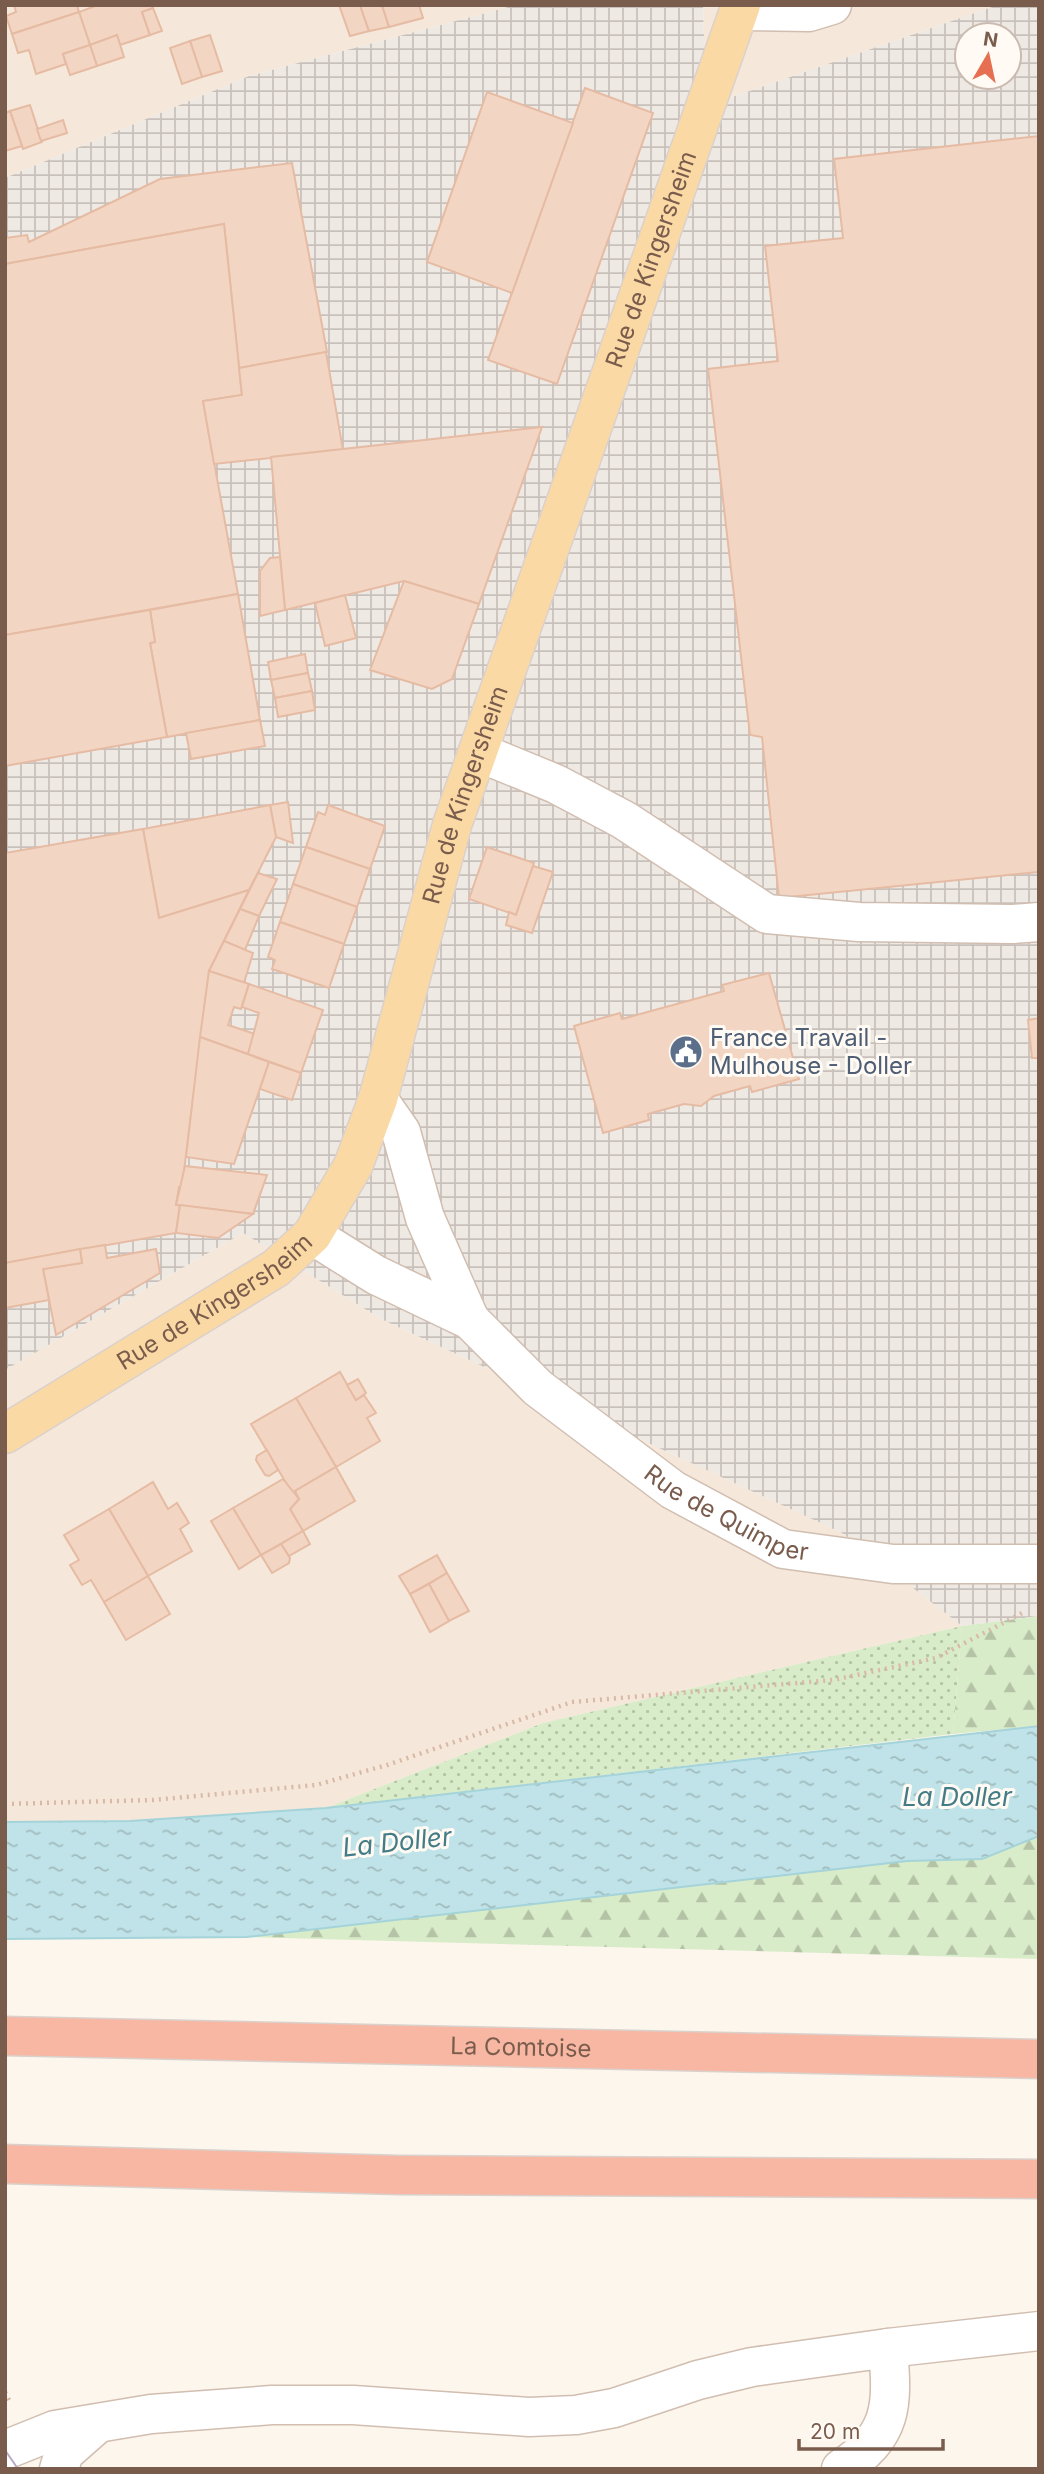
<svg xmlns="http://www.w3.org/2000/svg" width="1044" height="2474" viewBox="0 0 1044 2474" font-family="Inter,sans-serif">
	<defs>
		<pattern id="industrial-grid" width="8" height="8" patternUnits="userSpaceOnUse" patternTransform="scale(1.75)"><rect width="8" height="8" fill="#efe9e4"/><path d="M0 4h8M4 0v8" fill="none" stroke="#c7c0bb"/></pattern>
		<pattern id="grass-dots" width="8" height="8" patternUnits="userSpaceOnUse" patternTransform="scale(1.75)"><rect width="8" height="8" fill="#d8ecc9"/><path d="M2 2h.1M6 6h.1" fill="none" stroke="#b4c2a5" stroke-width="1.8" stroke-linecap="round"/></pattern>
		<pattern id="forest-firs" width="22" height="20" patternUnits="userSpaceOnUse" patternTransform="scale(1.75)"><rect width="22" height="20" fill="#d8ecc9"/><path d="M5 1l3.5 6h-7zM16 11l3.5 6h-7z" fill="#b4c2a5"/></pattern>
		<pattern id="water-ripples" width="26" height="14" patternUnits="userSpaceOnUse" patternTransform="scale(1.75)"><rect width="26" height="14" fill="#bfe3e8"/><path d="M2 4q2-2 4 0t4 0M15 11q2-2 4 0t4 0" fill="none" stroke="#a0bbbe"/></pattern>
	</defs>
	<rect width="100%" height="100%" fill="#fdf6ec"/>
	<g fill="#f5e8da">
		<path d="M 5,5 L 516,5 L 249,76 L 5,178 Z"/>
		<path d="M 703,5 L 998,5 L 706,106 Z"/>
		<path d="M 243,1233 L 381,1319 L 842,1533 L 962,1626 L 543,1723 L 326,1808 L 130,1821 L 5,1822 L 5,1370 Z"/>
	</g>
	<path fill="url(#industrial-grid)" fill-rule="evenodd" d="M 516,5 L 703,5 L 706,106 L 998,5 L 1039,5 L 1039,1616 L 962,1626 L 842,1533 L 381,1319 L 243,1233 L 5,1370 L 5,178 L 249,76 ZM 967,35 L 1009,35 L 1009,77 L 967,77 Z"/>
	<path fill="url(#grass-dots)" d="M 962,1626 L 953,1734 L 326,1808 L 543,1723 Z"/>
	<g fill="url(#forest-firs)">
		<path d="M 1039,1616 L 1039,1726 L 953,1734 L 962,1626 Z"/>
		<path d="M 1039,1836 L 1039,1959 L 247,1937 L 907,1861 L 982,1859 Z"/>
	</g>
	<path fill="url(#water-ripples)" stroke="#a5d3da" stroke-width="2" d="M 1039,1726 L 1039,1836 L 982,1859 L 907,1861 L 247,1937 L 5,1939 L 5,1822 L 130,1821 L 326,1808 Z"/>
	<g fill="#f3d5c3" stroke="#e6bba3" stroke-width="2">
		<path d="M 14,5 L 77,5 L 79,12 L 12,34 L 6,16 L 16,12 Z"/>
		<path d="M 98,5 L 152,5 L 153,8 L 142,12 L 150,35 L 120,45 L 117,35 L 90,45 L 79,12 Z"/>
		<path d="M 339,5 L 360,5 L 369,31 L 350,36 Z"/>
		<path d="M 360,5 L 382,5 L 389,27 L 369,31 Z"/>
		<path d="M 382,5 L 419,5 L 423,18 L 389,27 Z"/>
		<path d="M 153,8 L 162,31 L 150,35 L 142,12 Z"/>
		<path d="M 79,12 L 90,45 L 63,54 L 66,64 L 36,74 L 29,50 L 18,53 L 12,34 Z"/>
		<path d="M 117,35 L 124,57 L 97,66 L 90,45 Z"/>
		<path d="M 210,35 L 222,71 L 202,77 L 190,41 Z"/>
		<path d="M 190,41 L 202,77 L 182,84 L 170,48 Z"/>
		<path d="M 90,45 L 97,66 L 70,75 L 63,54 Z"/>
		<path d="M 585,88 L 653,113 L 557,384 L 488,360 Z"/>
		<path d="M 487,92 L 573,123 L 512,293 L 427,262 Z"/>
		<path d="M 30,105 L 42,142 L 23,149 L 10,111 Z"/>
		<path d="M 10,111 L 22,146 L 5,151 L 5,113 Z"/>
		<path d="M 63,120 L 67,133 L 41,141 L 37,129 Z"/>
		<path d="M 1039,136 L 1039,882 L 1038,872 L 779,898 L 762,737 L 750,735 L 708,369 L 778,361 L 765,246 L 843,238 L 834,159 Z"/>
		<path d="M 292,163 L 327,352 L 239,368 L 224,224 L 5,264 L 5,238 L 27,235 L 29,242 L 160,179 Z"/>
		<path d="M 224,224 L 242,395 L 203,401 L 238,594 L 5,635 L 5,264 Z"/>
		<path d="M 326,352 L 343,450 L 214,464 L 203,401 L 242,395 L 239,368 Z"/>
		<path d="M 542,427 L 479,604 L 404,581 L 285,610 L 271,457 Z"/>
		<path d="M 280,557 L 285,610 L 260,616 L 260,571 L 270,558 Z"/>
		<path d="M 404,581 L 479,604 L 452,679 L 432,689 L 370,670 Z"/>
		<path d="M 238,594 L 260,720 L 167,737 L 150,643 L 155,642 L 150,610 Z"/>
		<path d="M 345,595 L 356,638 L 325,646 L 315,603 Z"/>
		<path d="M 150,610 L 155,642 L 150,643 L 167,737 L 5,766 L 5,635 Z"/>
		<path d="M 305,654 L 308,673 L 271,680 L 268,662 Z"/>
		<path d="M 308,673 L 312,691 L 275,698 L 271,680 Z"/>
		<path d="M 312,691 L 315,710 L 278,717 L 275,698 Z"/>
		<path d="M 260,720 L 265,746 L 191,759 L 186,733 Z"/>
		<path d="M 288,802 L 293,843 L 276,837 L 270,805 Z"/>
		<path d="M 270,805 L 276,837 L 249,890 L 159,918 L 143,829 Z"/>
		<path d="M 328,805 L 385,826 L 370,869 L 306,847 L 318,812 L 325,815 Z"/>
		<path d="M 143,829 L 159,918 L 249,890 L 209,971 L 182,1187 L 179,1187 L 176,1205 L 180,1205 L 176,1233 L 5,1263 L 5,853 Z"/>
		<path d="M 306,847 L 370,869 L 357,907 L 293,884 Z"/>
		<path d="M 487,847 L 534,863 L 516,915 L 469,899 Z"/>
		<path d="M 533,866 L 553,872 L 532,933 L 506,925 L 509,912 L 516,915 Z"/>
		<path d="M 258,873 L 277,879 L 259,916 L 240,909 Z"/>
		<path d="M 293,884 L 357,907 L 344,944 L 280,922 Z"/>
		<path d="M 240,909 L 259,916 L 245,950 L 224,941 Z"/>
		<path d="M 280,922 L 344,944 L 329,988 L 272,969 L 275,960 L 268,957 Z"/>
		<path d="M 224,941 L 253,953 L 244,983 L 209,971 Z"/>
		<path d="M 209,971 L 249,984 L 241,1009 L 234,1007 L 228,1025 L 255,1034 L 248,1054 L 200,1037 Z"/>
		<path d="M 769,973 L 799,1079 L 752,1092 L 750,1086 L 714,1096 L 701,1106 L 684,1104 L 648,1114 L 649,1120 L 603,1133 L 574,1026 L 620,1013 L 622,1019 L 724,991 L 722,985 Z"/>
		<path d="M 249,984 L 323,1010 L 301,1073 L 248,1054 L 259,1013 L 242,1007 Z"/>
		<path d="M 1039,1018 L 1039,1058 L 1032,1058 L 1028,1020 Z"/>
		<path d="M 200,1037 L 269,1062 L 234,1164 L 186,1157 Z"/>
		<path d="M 269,1062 L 301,1073 L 292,1100 L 260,1089 Z"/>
		<path d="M 185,1166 L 267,1175 L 253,1214 L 176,1205 Z"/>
		<path d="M 180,1205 L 253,1214 L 218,1238 L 176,1233 Z"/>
		<path d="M 105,1245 L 107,1258 L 156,1249 L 160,1273 L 56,1335 L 43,1269 L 82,1263 L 80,1249 Z"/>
		<path d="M 80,1249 L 82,1263 L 43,1269 L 49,1300 L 5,1308 L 5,1263 Z"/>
		<path d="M 340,1372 L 356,1400 L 364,1395 L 376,1413 L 367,1418 L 380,1441 L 336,1467 L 296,1398 Z"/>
		<path d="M 358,1379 L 366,1393 L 356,1400 L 347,1385 Z"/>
		<path d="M 296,1398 L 336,1467 L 292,1493 L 251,1424 Z"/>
		<path d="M 267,1450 L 278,1470 L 269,1476 L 265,1475 L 256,1460 L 257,1456 Z"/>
		<path d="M 336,1467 L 355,1501 L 303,1531 L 290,1509 L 299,1499 L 295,1491 Z"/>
		<path d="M 283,1479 L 299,1499 L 290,1509 L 303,1531 L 261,1555 L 233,1508 Z"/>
		<path d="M 153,1482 L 168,1509 L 177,1503 L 189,1523 L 180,1529 L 192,1551 L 148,1576 L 109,1509 Z"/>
		<path d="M 233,1508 L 261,1555 L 239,1569 L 211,1521 Z"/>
		<path d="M 109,1509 L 148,1576 L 104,1602 L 91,1580 L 82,1585 L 70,1565 L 79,1560 L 64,1535 Z"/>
		<path d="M 303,1531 L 310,1544 L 289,1556 L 281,1544 Z"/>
		<path d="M 281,1544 L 290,1558 L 289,1563 L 272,1573 L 261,1555 Z"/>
		<path d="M 437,1555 L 447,1573 L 410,1594 L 399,1576 Z"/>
		<path d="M 447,1573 L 469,1611 L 449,1621 L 429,1584 Z"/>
		<path d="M 148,1576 L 170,1614 L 126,1640 L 104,1602 Z"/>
		<path d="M 429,1584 L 449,1621 L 430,1632 L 410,1594 Z"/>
	</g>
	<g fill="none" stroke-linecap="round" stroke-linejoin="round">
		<defs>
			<g id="minor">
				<path d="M 739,11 L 809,12 L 832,5"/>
				<path d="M 478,752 L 556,784 L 624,820 L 767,914 L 859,922 L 1013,924 L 1039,922"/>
				<path d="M 378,1099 L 401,1132 L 425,1218 L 470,1320"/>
				<path id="s1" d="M 312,1235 L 376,1275 L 470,1320 L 538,1388 L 673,1490 L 783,1549 L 893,1564 L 1039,1564"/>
				<path d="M 888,2348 L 1039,2331"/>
				<path d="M 5,2450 L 55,2430 L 151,2414 L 272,2405 L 353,2405 L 529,2417 L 576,2415 L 614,2408 L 698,2380 L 752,2367 L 888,2348 C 893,2407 893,2435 841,2469"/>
				<path d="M 59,2469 L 64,2453 L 97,2424"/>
			</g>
			<g id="major">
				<path id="s2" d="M 5,1434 L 276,1268 L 312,1235 L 353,1166 L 378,1099 L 452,825 L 741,5"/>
			</g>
			<g id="highway">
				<path id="s3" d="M 5,2036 L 1039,2059"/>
				<path d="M 5,2164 L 398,2175 L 1039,2179"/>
			</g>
		</defs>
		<use href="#minor" stroke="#d1beb0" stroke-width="41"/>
		<use href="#major" stroke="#dad1cd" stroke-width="41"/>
		<use href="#highway" stroke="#dad1cd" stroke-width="41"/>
		<g stroke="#d9b8a5" stroke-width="4.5" stroke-dasharray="2 5" stroke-linecap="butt">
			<path d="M 5,1804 L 153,1800 L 316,1785 L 387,1765 L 572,1702 L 833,1680 L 936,1658 L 1026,1611"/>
			<path d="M 5,2392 L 10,2402"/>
		</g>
		<use href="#minor" stroke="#fff" stroke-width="38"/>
		<use href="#major" stroke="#fbd9a5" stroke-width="38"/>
		<use href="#highway" stroke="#f7b7a3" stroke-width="38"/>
		<path stroke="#b9a8c9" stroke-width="2" d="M 5,2450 L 18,2469"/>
	</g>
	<defs>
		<symbol id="civic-disc" viewBox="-11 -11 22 22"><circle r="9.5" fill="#5c6f8a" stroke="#fffaf3"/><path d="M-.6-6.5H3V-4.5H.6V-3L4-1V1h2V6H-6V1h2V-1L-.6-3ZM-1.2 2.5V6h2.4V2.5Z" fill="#fff"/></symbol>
	</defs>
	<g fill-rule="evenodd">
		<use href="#civic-disc" x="667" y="1033" width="38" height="38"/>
	</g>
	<g text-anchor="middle" stroke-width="6" stroke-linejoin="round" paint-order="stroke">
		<g font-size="24" fill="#7a5c4d" stroke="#fffaf3">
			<text dy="8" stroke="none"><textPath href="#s2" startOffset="1402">Rue de Kingersheim</textPath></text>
			<text dy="8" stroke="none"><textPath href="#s2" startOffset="835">Rue de Kingersheim</textPath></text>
			<text dy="8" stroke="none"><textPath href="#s2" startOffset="248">Rue de Kingersheim</textPath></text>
			<text dy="8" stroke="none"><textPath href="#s1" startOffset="504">Rue de Quimper</textPath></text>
			<text dy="8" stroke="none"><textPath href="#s3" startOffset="516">La Comtoise</textPath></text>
		</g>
		<g font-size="24" fill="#4e5e75" stroke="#fffaf3" text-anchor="start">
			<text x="710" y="1046">France Travail -<tspan x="710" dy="28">Mulhouse - Doller</tspan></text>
		</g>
		<g font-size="26" font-style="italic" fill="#437c86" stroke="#fffaf3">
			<text x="957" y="1806">La Doller</text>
			<text transform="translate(397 1842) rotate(-6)" y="9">La Doller</text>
		</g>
	</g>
	<rect width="1044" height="2474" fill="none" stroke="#7a5c4d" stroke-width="14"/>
	<g transform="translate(988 56) rotate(9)"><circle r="33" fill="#fffaf3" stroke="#cabbb1" stroke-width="2"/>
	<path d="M0-5L12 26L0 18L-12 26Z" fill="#e76f51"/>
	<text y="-10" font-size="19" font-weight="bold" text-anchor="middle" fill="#7a5c4d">N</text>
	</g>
	<path d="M799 2439v10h144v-10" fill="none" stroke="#7a5c4d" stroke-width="3.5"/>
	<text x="810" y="2439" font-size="21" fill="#7a5c4d" stroke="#fffaf3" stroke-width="5" paint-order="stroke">20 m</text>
</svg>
